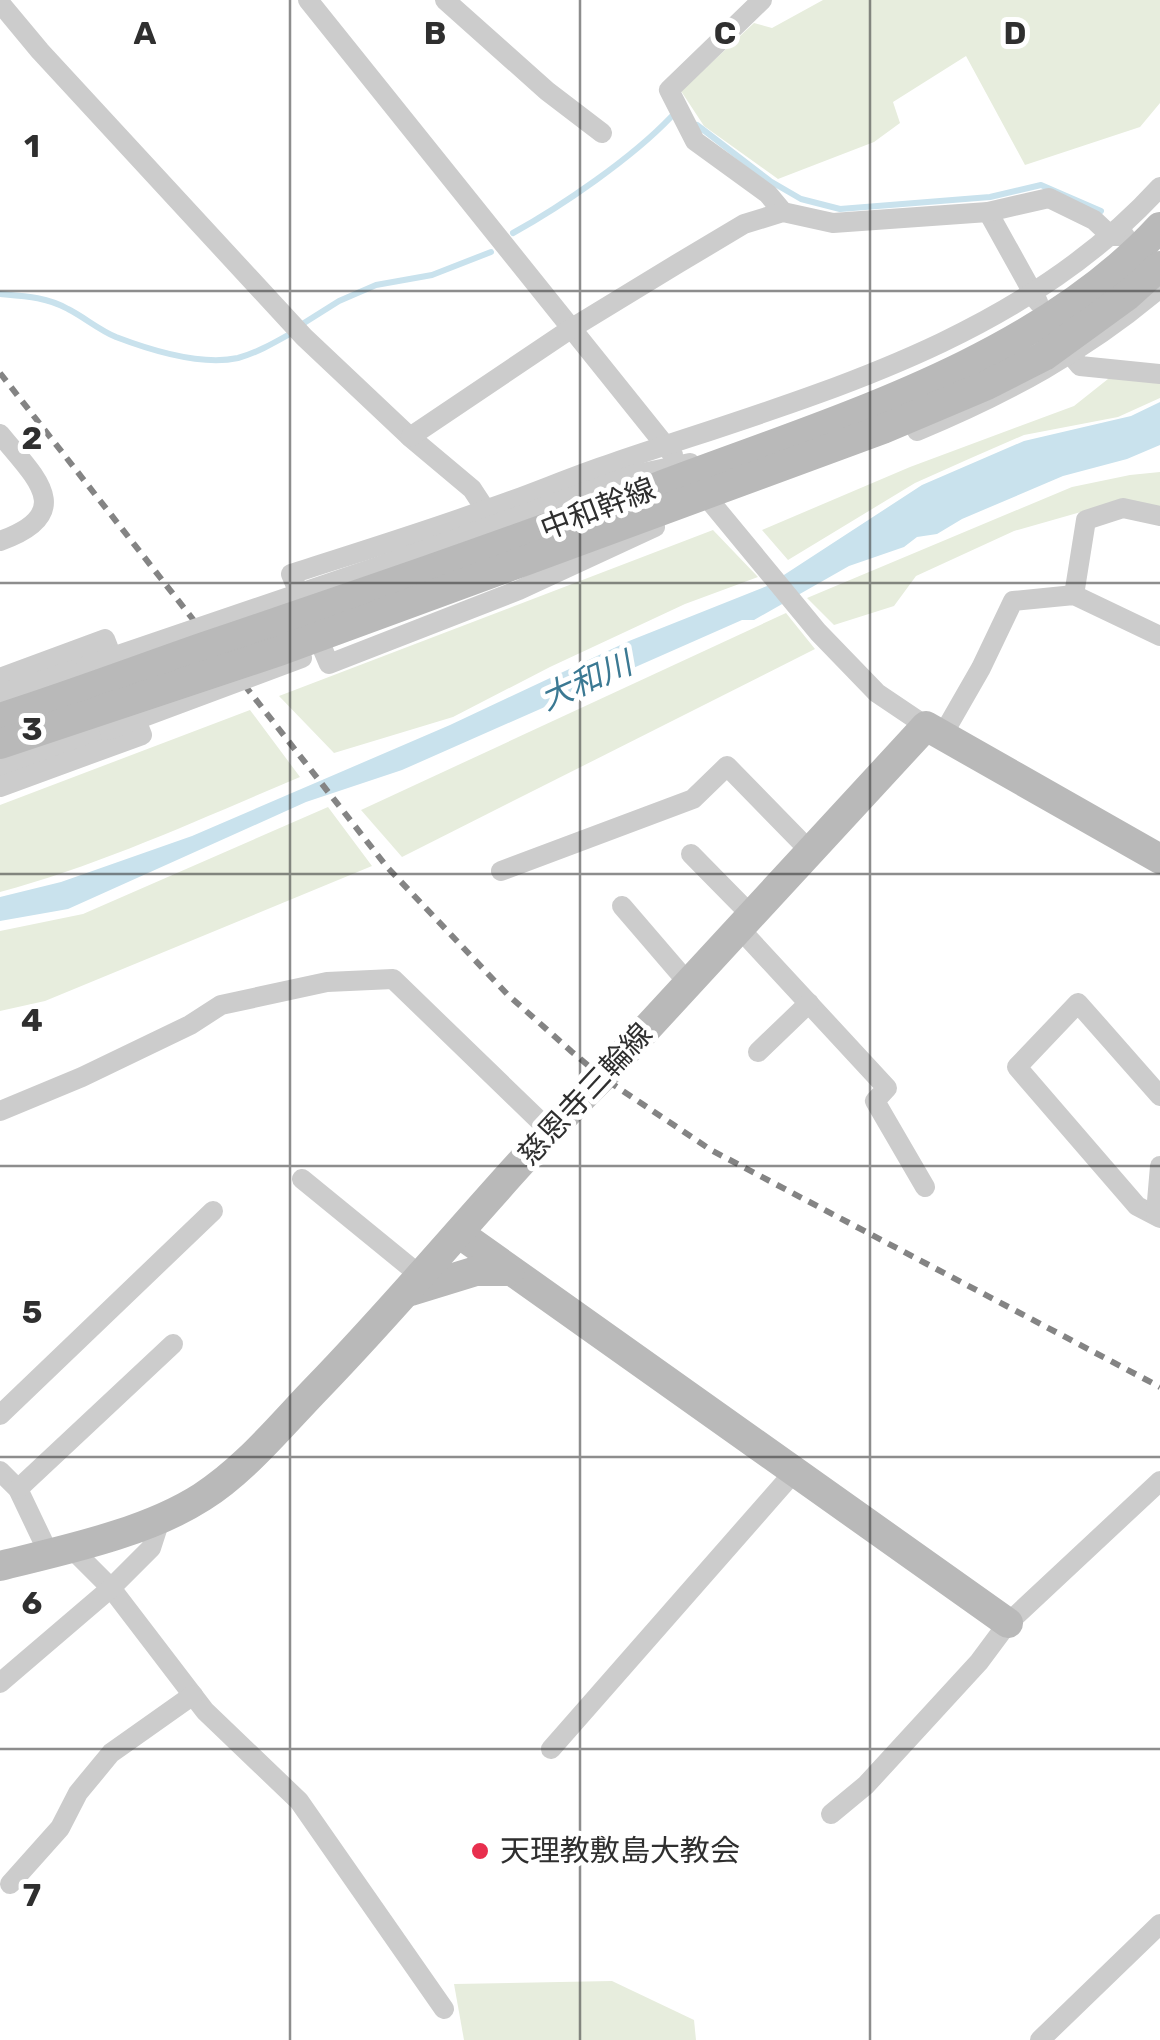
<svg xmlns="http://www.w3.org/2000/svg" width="1160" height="2040" viewBox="0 0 1160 2040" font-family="Rubik,'Noto Sans JP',sans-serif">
	<rect width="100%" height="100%" fill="#fff"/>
	<g fill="#e7eddd">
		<path d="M 823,0 L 1160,0 L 1160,103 L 1140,127 L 1025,165 L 966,56 L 893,102 L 900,123 L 874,142 L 778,179 L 704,126 L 681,91 L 754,23 L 772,28 Z"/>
		<path d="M 1108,379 L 1160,379 L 1160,398 L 1118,417 L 1024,435 L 971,458 L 915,483 L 788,560 L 762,530 L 910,467 L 1074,406 Z"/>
		<path d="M 1160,472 L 1160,508 L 1123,500 L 1014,531 L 916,576 L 894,606 L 834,625 L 807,598 L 1072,487 L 1130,475 Z"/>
		<path d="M 713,530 L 758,577 L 685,604 L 550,667 L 453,717 L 334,753 L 279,696 Z"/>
		<path d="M 786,613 L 815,649 L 402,857 L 361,810 Z"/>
		<path d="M 250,710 L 300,777 C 202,818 103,864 0,892 L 0,805 Z"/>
		<path d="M 328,807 L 372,866 L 45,1001 L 0,1011 L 0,931 L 83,914 Z"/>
		<path d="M 612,1981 L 694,2020 L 696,2040 L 464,2040 L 454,1984 Z"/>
	</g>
	<path fill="#c9e2ed" d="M 1160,402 L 1160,445 L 1127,459 L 1063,476 L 962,519 L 937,534 L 917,537 L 904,547 L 849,566 L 754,620 L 742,620 L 402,770 L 306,802 L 68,909 L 0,921 L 0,897 L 61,882 L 192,836 L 450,725 L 629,641 L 767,586 L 922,485 L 1024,441 L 1131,416 Z"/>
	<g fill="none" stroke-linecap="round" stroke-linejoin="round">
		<g stroke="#c9e2ed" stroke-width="6">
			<path d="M 697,125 L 770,181 L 801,199 L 840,209 L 990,197 L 1041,185 L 1101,211"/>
			<path d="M 513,233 C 562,206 632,158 671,117"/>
			<path d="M 0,294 C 24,296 47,297 68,309 C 84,317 99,330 116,337 C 150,350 201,366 238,358 C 256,353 272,344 288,335"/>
			<path d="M 304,323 L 339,301 L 376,285 L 432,275 L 491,252"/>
		</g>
		<g stroke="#ccc" stroke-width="20">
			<path d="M 308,0 L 673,455"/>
			<path d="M 445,0 L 547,91 L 602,133"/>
			<path d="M 762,0 L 669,90 L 695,141 L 768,194 L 783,212"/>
			<path d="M 0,3 L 40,51 L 304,337 L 410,437 L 472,489 L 491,518"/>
			<path d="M 988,212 L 1038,302"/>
			<path d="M 1066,349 L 1080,366 L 1160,374"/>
			<path d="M 917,431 C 1006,394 1086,351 1160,288"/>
			<path d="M 0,434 C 34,476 79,513 0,541"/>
			<path d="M 410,437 L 572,328 L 677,264 L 744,224 L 783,212 L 833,223 L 988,212 L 1049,198 L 1094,220 L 1111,236 L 1125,236"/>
			<path d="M 700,489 L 818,632 L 877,693 L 926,726"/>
			<path d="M 655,527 L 519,590 L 329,664 L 291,574 C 356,553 421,533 485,510 C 528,496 570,477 613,463 C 806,397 1017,344 1160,187"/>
			<path d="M 1074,595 L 1086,520 L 1123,508 L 1160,516"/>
			<path d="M 0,678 L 105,639 L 118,673"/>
			<path d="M 0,694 L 86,666"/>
			<path d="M 942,736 L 981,668 L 1013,601 L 1074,595 L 1160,636"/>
			<path d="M 0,768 L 109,730"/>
			<path d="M 0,787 L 142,735 L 130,705"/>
			<path d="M 691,854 L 750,914"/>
			<path d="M 501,871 L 693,799 L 727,766 L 810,851"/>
			<path d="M 622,906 L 689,984"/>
			<path d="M 739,928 L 887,1088 L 875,1101 L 925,1187"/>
			<path d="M 758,1052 L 809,1003"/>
			<path d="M 1160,1096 L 1078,1003 L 1017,1067 L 1137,1206 L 1160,1218"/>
			<path d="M 0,1111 L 82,1077 L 190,1025 L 221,1005 L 327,982 L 393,979 L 549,1130"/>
			<path d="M 302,1179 L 422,1277"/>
			<path d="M 1156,1213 L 1160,1166"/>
			<path d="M 0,1415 L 213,1211"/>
			<path d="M 0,1471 L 18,1489 L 49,1554"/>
			<path d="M 18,1489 L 173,1344"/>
			<path d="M 70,1547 L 111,1588 L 205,1711 L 299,1801 L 444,2009"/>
			<path d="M 0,1683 L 111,1588 L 151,1548 L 161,1517"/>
			<path d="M 551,1749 L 795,1471"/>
			<path d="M 831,1814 L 866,1785 L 979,1662 L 1008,1623 L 1160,1481"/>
			<path d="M 10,1884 L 60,1828 L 78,1793 L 111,1753 L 193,1695"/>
			<path d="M 1040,2040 L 1160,1924"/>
		</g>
		<g stroke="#b9b9b9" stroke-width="30">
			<path d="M 460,1234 L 1008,1623"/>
			<path d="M 411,1291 L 476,1271 L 510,1271"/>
			<path d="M 0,1566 C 64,1550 146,1533 202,1497 C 246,1469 282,1424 318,1387 C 416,1286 503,1176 602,1077 L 926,726 L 1160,859"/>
		</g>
		<path stroke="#848484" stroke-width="6" stroke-dasharray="10 8" stroke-linecap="butt" d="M 0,373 L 387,867 L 507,994 L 572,1052 L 602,1077 L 711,1150 L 1160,1387"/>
		<g stroke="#ccc" stroke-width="20">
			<path d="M 86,666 L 380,566 L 633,475 L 690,463"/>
			<path d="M 109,730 L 302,658"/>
		</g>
		<g stroke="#b9b9b9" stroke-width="30">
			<path d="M 0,718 C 69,696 138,670 207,646 C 357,595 507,544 655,488 C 825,423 1034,364 1160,227"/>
			<path d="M 0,744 L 282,650 L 883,429 L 987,385 L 1044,356 L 1128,295 L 1160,266"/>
		</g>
	</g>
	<path fill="none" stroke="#2f2f2f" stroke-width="2.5" stroke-opacity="0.55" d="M 290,0 L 290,2040M 580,0 L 580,2040M 870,0 L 870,2040M 0,291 L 1160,291M 0,583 L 1160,583M 0,874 L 1160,874M 0,1166 L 1160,1166M 0,1457 L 1160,1457M 0,1749 L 1160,1749"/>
	<circle fill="#e82f4e" stroke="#fff" stroke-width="4" cx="480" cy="1851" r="10"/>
	<g text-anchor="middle" stroke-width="10" stroke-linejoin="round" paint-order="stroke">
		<g font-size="30" fill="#2f2f2f" stroke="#fff">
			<text transform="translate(598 509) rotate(-21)" y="10">中和幹線</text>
			<text transform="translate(585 1094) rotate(-47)" y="10">慈恩寺三輪線</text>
		</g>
		<g font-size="30" fill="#2f2f2f" stroke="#fff" text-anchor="start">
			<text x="500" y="1861">天理教敷島大教会</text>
		</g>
		<g font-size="32" font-style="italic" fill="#3b7993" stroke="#fff">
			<text transform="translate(586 681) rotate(-24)" y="11">大和川</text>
		</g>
	</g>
	<g font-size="32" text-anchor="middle" font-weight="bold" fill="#2f2f2f" stroke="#fff" stroke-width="10" stroke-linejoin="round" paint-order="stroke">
		<text x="145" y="44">A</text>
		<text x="435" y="44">B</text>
		<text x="725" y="44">C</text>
		<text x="1015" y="44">D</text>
		<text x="32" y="157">1</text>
		<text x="32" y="449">2</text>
		<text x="32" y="740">3</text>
		<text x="32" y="1031">4</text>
		<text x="32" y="1323">5</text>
		<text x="32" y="1614">6</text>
		<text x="32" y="1906">7</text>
	</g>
</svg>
